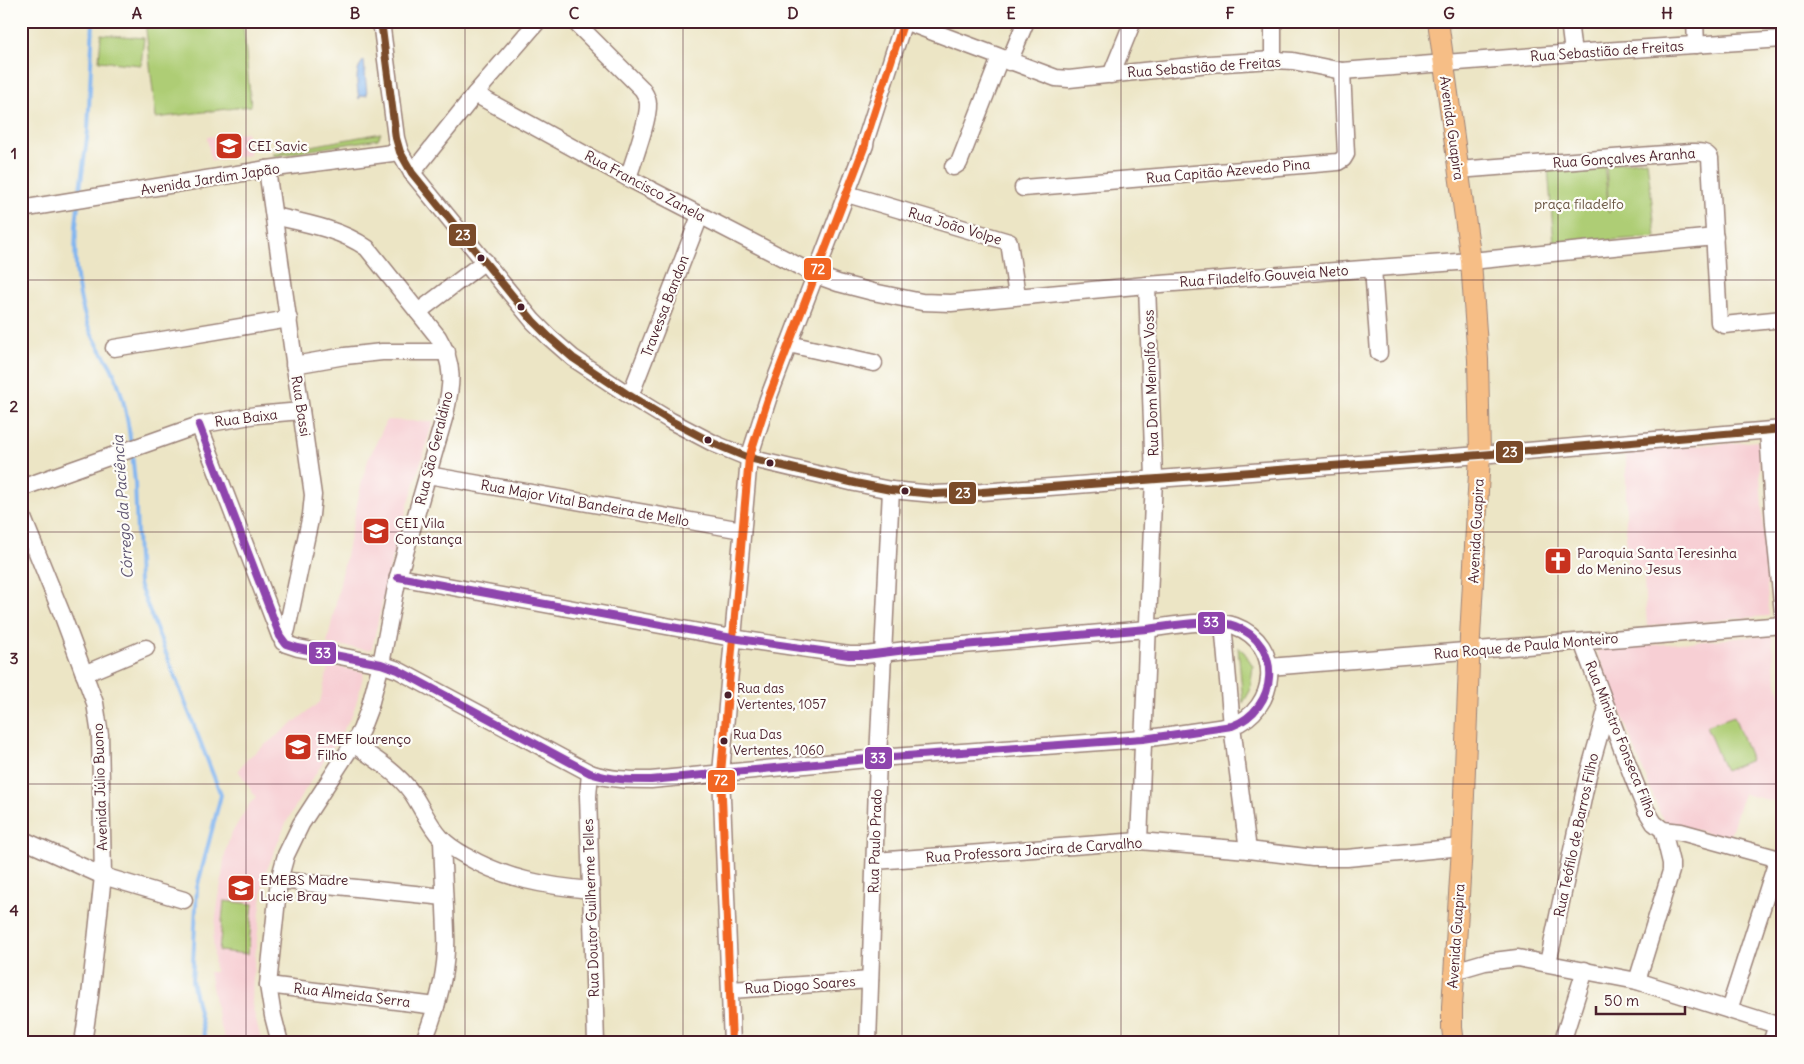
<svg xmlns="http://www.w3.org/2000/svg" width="1804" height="1064" viewBox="0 0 1804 1064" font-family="Delius,sans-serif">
	<rect width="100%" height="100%" fill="#fdfcf7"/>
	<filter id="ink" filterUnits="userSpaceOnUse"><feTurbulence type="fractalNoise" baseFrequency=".02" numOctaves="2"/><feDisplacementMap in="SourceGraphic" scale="10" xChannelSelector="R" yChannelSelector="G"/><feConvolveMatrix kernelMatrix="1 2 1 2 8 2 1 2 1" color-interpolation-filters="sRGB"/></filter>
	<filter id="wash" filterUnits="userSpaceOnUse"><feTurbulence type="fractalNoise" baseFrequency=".0096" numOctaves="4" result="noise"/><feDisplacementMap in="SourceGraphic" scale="20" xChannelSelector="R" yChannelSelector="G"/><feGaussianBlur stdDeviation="1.12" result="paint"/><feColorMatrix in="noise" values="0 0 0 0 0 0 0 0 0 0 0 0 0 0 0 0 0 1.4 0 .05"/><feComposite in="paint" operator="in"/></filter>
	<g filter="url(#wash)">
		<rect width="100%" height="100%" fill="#ece5c5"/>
		<g fill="#f7cfd4">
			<path d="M 247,132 L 250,155 L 211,161 L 207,137 Z"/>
			<path d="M 387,420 L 433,422 L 392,559 L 372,648 L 369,650 L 327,644 L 362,481 L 368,460 Z"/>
			<path d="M 1758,441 L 1769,616 L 1647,626 L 1643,568 L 1628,569 L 1626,536 L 1626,451 Z"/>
			<path d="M 1772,635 L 1775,674 L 1783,707 L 1783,787 L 1777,802 L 1743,794 L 1729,839 L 1665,822 L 1661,816 L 1596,650 Z"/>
			<path d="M 329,665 L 364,672 L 359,693 L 353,713 L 337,741 L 303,793 L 286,823 L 264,877 L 253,975 L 252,1005 L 262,1043 L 226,1043 L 218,1017 L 209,972 L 215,972 L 213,939 L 225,854 L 230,836 L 250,803 L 256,798 L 238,770 L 248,758 L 320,702 Z"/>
		</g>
		<g fill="#aecd75" stroke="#7c7650">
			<path d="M 145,21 L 243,21 L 251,106 L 156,118 Z"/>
			<path d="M 101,34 L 144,38 L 141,65 L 99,61 Z"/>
			<path d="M 381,133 L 378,139 L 274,156 L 274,153 Z"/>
			<path d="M 1647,160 L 1656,237 L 1554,244 L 1548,168 L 1604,165 L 1609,213 L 1606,165 Z"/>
			<path d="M 1238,647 L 1244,652 L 1253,666 L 1250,691 L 1243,703 Z"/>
			<path d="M 1734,716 L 1751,760 L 1725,771 L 1706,726 Z"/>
			<path d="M 224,901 L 253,904 L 248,954 L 219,951 Z"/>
		</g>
		<path fill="#82b6f0" stroke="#666a8e" d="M 364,60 L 367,95 L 361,96 L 359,99 C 357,86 354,70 364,60 Z"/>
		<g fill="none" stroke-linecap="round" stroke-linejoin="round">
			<g stroke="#82b6f0" stroke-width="4">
				<path d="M 79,196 L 88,131 L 93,21"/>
				<path d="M 78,205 C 73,245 74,285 87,323 C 92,338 103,353 111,367 C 123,391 128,419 131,445"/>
				<path d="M 132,452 L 135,483 L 139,584 L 221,795 L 197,888 L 192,981 L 206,1043"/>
			</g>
		</g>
	</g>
	<g filter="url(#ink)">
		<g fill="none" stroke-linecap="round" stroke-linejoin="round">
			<defs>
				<g id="minor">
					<path d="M 381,21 L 396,138 L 400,152 L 412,173 L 533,321 L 549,337 L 573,358 L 630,396 L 671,421 L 715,444 L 749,458 L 855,483 L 891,490 L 934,494 L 982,492 L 1480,455 L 1783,429"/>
					<path d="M 574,21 L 642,89 C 645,94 648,98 648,104 C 649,119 633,162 628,178"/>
					<path d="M 904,21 L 1056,78 L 1069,79 L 1209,64 L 1273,60 L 1293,61 L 1342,71 L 1573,53 L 1783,39"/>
					<path d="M 1569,21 L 1573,53"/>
					<path d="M 1695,21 L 1696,45"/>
					<path d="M 1273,60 L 1273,21"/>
					<path d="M 1009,62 L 1026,21"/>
					<path d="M 1111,75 L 1133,21"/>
					<path d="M 475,94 L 628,178 L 816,275 L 838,283 L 873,292 L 922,302 L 951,303 L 1147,285 L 1471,261 L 1715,237"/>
					<path d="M 953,167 L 959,163 L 1000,58"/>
					<path d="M 267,169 L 313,495 L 311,515 L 287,629 L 283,642"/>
					<path d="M 1458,170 L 1691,152 C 1698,152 1706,151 1710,158 L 1719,322 L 1724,325 L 1783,319"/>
					<path d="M 412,173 L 475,94 L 538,21"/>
					<path d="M 1023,188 L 1338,162 L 1343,159 L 1346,154 L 1342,71"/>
					<path d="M 847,194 L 1009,242 L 1017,296"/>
					<path d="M 21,209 L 267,169 L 400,152"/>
					<path d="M 274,216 C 305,223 340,229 367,248 L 438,337 C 455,365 452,384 445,415 L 398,577 L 381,664 L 369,709 L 361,730 L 353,744 L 301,824 L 286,855 L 279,880 L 268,985 L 273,1016 L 280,1043"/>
					<path d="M 1373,268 L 1379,353"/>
					<path d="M 418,312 L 485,261"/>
					<path d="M 789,344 L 874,363"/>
					<path d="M 114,348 L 289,319"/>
					<path d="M 294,365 L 345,356 L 382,352 L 447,352"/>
					<path d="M 630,396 L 700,216"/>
					<path d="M 199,425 L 280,636 L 286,644 L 298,648 L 381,664 L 398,670 L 590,773 C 611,780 629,780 651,780 L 878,758 L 1143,739 L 1232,726 C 1278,709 1284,644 1235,626 C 1213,618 1171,626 1147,629 L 906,650 L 866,655 L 849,655 L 732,638 L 398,577"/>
					<path d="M 1768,431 L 1774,524 L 1783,613"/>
					<path d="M 428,475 L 742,530"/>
					<path d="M 21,488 L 199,425 L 256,415 L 301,411"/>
					<path d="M 21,513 L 62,614 L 95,703 L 100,735 L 103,876 L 90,996 L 83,1043"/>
					<path d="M 1223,623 L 1232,726 L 1248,850"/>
					<path d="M 1582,642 L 1633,778 L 1646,810 L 1654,823 L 1663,830 L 1681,832 L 1783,860"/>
					<path d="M 1269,667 L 1783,625"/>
					<path d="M 84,674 L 146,648"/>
					<path d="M 353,744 C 374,758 397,772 412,793 C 422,808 429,825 441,838 C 448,846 457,851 466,856 C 505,879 546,886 591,890"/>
					<path d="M 590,773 L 588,796 L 596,1043"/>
					<path d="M 21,839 L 103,876 L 184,900"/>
					<path d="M 1139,841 L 1154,478 L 1147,285"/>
					<path d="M 875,861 L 1139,841 L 1248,850 L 1314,858 L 1347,858 L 1462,847"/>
					<path d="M 279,880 L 444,897"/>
					<path d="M 1548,963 L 1588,775 L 1607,708"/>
					<path d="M 1454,971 L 1485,962 L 1518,958 L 1637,981 L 1783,1027"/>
					<path d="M 1637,981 L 1671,871 L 1671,863 L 1663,830"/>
					<path d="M 268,985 L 436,1006"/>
					<path d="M 731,990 L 870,980"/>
					<path d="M 1729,1010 L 1778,858"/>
					<path d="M 423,1043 C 437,1009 448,970 446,933 C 445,902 443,871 442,840"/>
					<path d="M 732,1043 L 721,773 L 749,458 L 768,399 L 865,145 L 866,139 L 904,21"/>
					<path d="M 868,1043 L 878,758 L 891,490"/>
					<path d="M 1564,1043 L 1565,1033 L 1585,970"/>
					<path d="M 1771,1043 L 1777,1025"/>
				</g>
				<path id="major" d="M 1438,21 L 1471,261 L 1478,360 L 1480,455 L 1470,637 L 1462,847 L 1452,1007 L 1452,1028 L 1454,1043"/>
			</defs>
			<use href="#minor" stroke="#9b8278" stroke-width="19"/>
			<use href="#major" stroke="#9b8278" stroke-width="22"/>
			<use href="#minor" stroke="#fff" stroke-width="16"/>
			<use href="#major" stroke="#f6be86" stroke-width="20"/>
			<defs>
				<path id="bus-1" d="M 381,21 L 396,138 L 400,152 L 412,173 L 533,321 L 549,337 L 573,358 L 630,396 L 671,421 L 715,444 L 749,458 L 855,483 L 891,490 L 934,494 L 982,492 L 1480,455 L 1783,429"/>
				<path id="bus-2" d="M 732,1043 L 721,773 L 749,458 L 768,399 L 865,145 L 866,139 L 904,21"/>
				<path id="bus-3" d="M 199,425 L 280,636 L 286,644 L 298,648 L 381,664 L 398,670 L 590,773 C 611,780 629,780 651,780 L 878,758 L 1143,739 L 1232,726 C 1278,709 1284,644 1235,626 C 1213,618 1171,626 1147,629 L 906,650 L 866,655 L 849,655 L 732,638 L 398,577"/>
			</defs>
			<use href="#bus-1" stroke="#fdfcf7" stroke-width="11"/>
			<use href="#bus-2" stroke="#fdfcf7" stroke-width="11"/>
			<use href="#bus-3" stroke="#fdfcf7" stroke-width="11"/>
			<use href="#bus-1" stroke="#7a4b2a" stroke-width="8"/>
			<use href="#bus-2" stroke="#f26522" stroke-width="8"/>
			<use href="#bus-3" stroke="#8e44ad" stroke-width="8"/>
		</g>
	</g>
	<path fill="none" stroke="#4a1f2b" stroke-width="1" stroke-opacity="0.55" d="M 246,21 L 246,1043M 465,21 L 465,1043M 683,21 L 683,1043M 902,21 L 902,1043M 1121,21 L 1121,1043M 1339,21 L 1339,1043M 1558,21 L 1558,1043M 21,280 L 1783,280M 21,532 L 1783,532M 21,784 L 1783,784"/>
	<defs>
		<symbol id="school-square" viewBox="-11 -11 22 22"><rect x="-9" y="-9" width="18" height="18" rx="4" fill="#c8321e" stroke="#fdfcf7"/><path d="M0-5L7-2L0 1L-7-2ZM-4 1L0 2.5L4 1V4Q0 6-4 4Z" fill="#fff"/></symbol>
		<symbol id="church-square" viewBox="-11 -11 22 22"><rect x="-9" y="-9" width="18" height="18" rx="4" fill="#c8321e" stroke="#fdfcf7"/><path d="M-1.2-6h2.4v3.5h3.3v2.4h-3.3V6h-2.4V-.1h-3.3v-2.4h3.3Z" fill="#fff"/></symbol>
	</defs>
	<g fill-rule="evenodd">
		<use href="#school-square" x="213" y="130" width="32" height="32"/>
		<use href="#school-square" x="360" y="515" width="32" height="32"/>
		<use href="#church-square" x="1542" y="545" width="32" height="32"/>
		<use href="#school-square" x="282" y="731" width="32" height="32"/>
		<use href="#school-square" x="225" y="872" width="32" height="32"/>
	</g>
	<g fill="#4a1f2b" stroke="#fdfcf7" stroke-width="2">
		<circle cx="481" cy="258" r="4.5"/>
		<circle cx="521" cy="307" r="4.5"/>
		<circle cx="708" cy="440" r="4.5"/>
		<circle cx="770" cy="463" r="4.5"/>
		<circle cx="905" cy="491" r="4.5"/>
		<circle cx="728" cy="695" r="4.5"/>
		<circle cx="724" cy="741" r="4.5"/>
	</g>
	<g text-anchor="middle" stroke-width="4.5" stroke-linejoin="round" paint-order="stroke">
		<g font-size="13" fill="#4a1f2b" stroke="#fdfcf7" text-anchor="start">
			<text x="737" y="693">Rua das<tspan x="737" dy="16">Vertentes, 1057</tspan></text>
			<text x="733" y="739">Rua Das<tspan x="733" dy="16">Vertentes, 1060</tspan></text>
		</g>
		<g font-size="14" fill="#4a1f2b" stroke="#fdfcf7">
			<text transform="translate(1607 51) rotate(-4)" y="5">Rua Sebastião de Freitas</text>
			<text transform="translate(1204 67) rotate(-4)" y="5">Rua Sebastião de Freitas</text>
			<text transform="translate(1452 128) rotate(82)" y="5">Avenida Guapira</text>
			<text transform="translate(1624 158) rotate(-4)" y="5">Rua Gonçalves Aranha</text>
			<text transform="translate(1228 171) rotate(-5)" y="5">Rua Capitão Azevedo Pina</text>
			<text transform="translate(210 179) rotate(-9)" y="5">Avenida Jardim Japão</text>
			<text transform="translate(645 186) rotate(28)" y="5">Rua Francisco Zanela</text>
			<text transform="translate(955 226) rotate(17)" y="5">Rua João Volpe</text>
			<text transform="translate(1264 276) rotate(-4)" y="5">Rua Filadelfo Gouveia Neto</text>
			<text transform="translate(665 306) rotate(-69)" y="5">Travessa Bandon</text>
			<text transform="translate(1151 383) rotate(-92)" y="5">Rua Dom Meinolfo Voss</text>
			<text transform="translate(301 406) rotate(81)" y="5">Rua Bassi</text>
			<text transform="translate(246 418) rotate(-7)" y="5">Rua Baixa</text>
			<text transform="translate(434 448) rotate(-76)" y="5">Rua São Geraldino</text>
			<text transform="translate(585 503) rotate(10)" y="5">Rua Major Vital Bandeira de Mello</text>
			<text transform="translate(1476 531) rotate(-87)" y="5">Avenida Guapira</text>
			<text transform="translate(1526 646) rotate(-5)" y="5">Rua Roque de Paula Monteiro</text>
			<text transform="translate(1621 739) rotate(68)" y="5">Rua Ministro Fonseca Filho</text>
			<text transform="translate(100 787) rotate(-92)" y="5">Avenida Júlio Buono</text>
			<text transform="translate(1576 835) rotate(-78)" y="5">Rua Teófilo de Barros Filho</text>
			<text transform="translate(875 841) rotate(-88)" y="5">Rua Paulo Prado</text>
			<text transform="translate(1034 850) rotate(-4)" y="5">Rua Professora Jacira de Carvalho</text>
			<text transform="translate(591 908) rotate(-92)" y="5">Rua Doutor Guilherme Telles</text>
			<text transform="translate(1456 936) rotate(-86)" y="5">Avenida Guapira</text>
			<text transform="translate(800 985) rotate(-4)" y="5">Rua Diogo Soares</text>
			<text transform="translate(352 995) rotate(7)" y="5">Rua Almeida Serra</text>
		</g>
		<g font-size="14" fill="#4a1f2b" stroke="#fdfcf7" text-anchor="start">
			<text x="248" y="151">CEI Savic</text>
			<text x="395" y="528">CEI Vila<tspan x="395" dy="16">Constança</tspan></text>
			<text x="1577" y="558">Paroquia Santa Teresinha<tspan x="1577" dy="16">do Menino Jesus</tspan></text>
			<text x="317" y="744">EMEF lourenço<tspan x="317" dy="16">Filho</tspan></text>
			<text x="260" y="885">EMEBS Madre<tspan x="260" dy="16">Lucie Bray</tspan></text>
		</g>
		<g font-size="14" fill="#685341" stroke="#fdfcf7">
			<text x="1579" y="209">praça filadelfo</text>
		</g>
		<g font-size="15" font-style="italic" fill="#5e5470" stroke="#fdfcf7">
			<text transform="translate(123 507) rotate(-94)" y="5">Córrego da Paciência</text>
		</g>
	</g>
	<g stroke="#fdfcf7" stroke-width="2">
		<rect x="448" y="223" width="29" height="24" rx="5" fill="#7a4b2a"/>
		<rect x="803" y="257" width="29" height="24" rx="5" fill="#f26522"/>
		<rect x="1495" y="440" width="29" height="24" rx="5" fill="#7a4b2a"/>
		<rect x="948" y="481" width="29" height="24" rx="5" fill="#7a4b2a"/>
		<rect x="1197" y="611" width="29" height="24" rx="5" fill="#8e44ad"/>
		<rect x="308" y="641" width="29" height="24" rx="5" fill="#8e44ad"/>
		<rect x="864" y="746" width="29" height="24" rx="5" fill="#8e44ad"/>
		<rect x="707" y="769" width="29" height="24" rx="5" fill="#f26522"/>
	</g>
	<g font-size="14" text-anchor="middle" font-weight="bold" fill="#fff">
		<text x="463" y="240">23</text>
		<text x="818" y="274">72</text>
		<text x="1510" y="457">23</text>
		<text x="963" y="498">23</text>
		<text x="1211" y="627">33</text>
		<text x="323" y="658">33</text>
		<text x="878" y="763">33</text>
		<text x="721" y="785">72</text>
	</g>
	<rect width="1804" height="1064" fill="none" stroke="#fdfcf7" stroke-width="55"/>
	<path d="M1596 1006v8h89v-8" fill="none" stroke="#4a1f2b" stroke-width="2.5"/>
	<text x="1604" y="1006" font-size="15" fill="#4a1f2b" stroke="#fdfcf7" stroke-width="4" paint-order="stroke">50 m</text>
	<rect x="28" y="28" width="1748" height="1008" fill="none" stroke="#4a1f2b" stroke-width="2"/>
	<g font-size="16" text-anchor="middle" font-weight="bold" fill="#4a1f2b">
		<text x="137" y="19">A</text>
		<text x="355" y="19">B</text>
		<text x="574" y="19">C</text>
		<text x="793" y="19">D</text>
		<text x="1011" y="19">E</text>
		<text x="1230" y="19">F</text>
		<text x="1449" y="19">G</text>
		<text x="1667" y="19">H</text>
		<text x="14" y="159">1</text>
		<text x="14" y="412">2</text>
		<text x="14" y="664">3</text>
		<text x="14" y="916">4</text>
	</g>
</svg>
